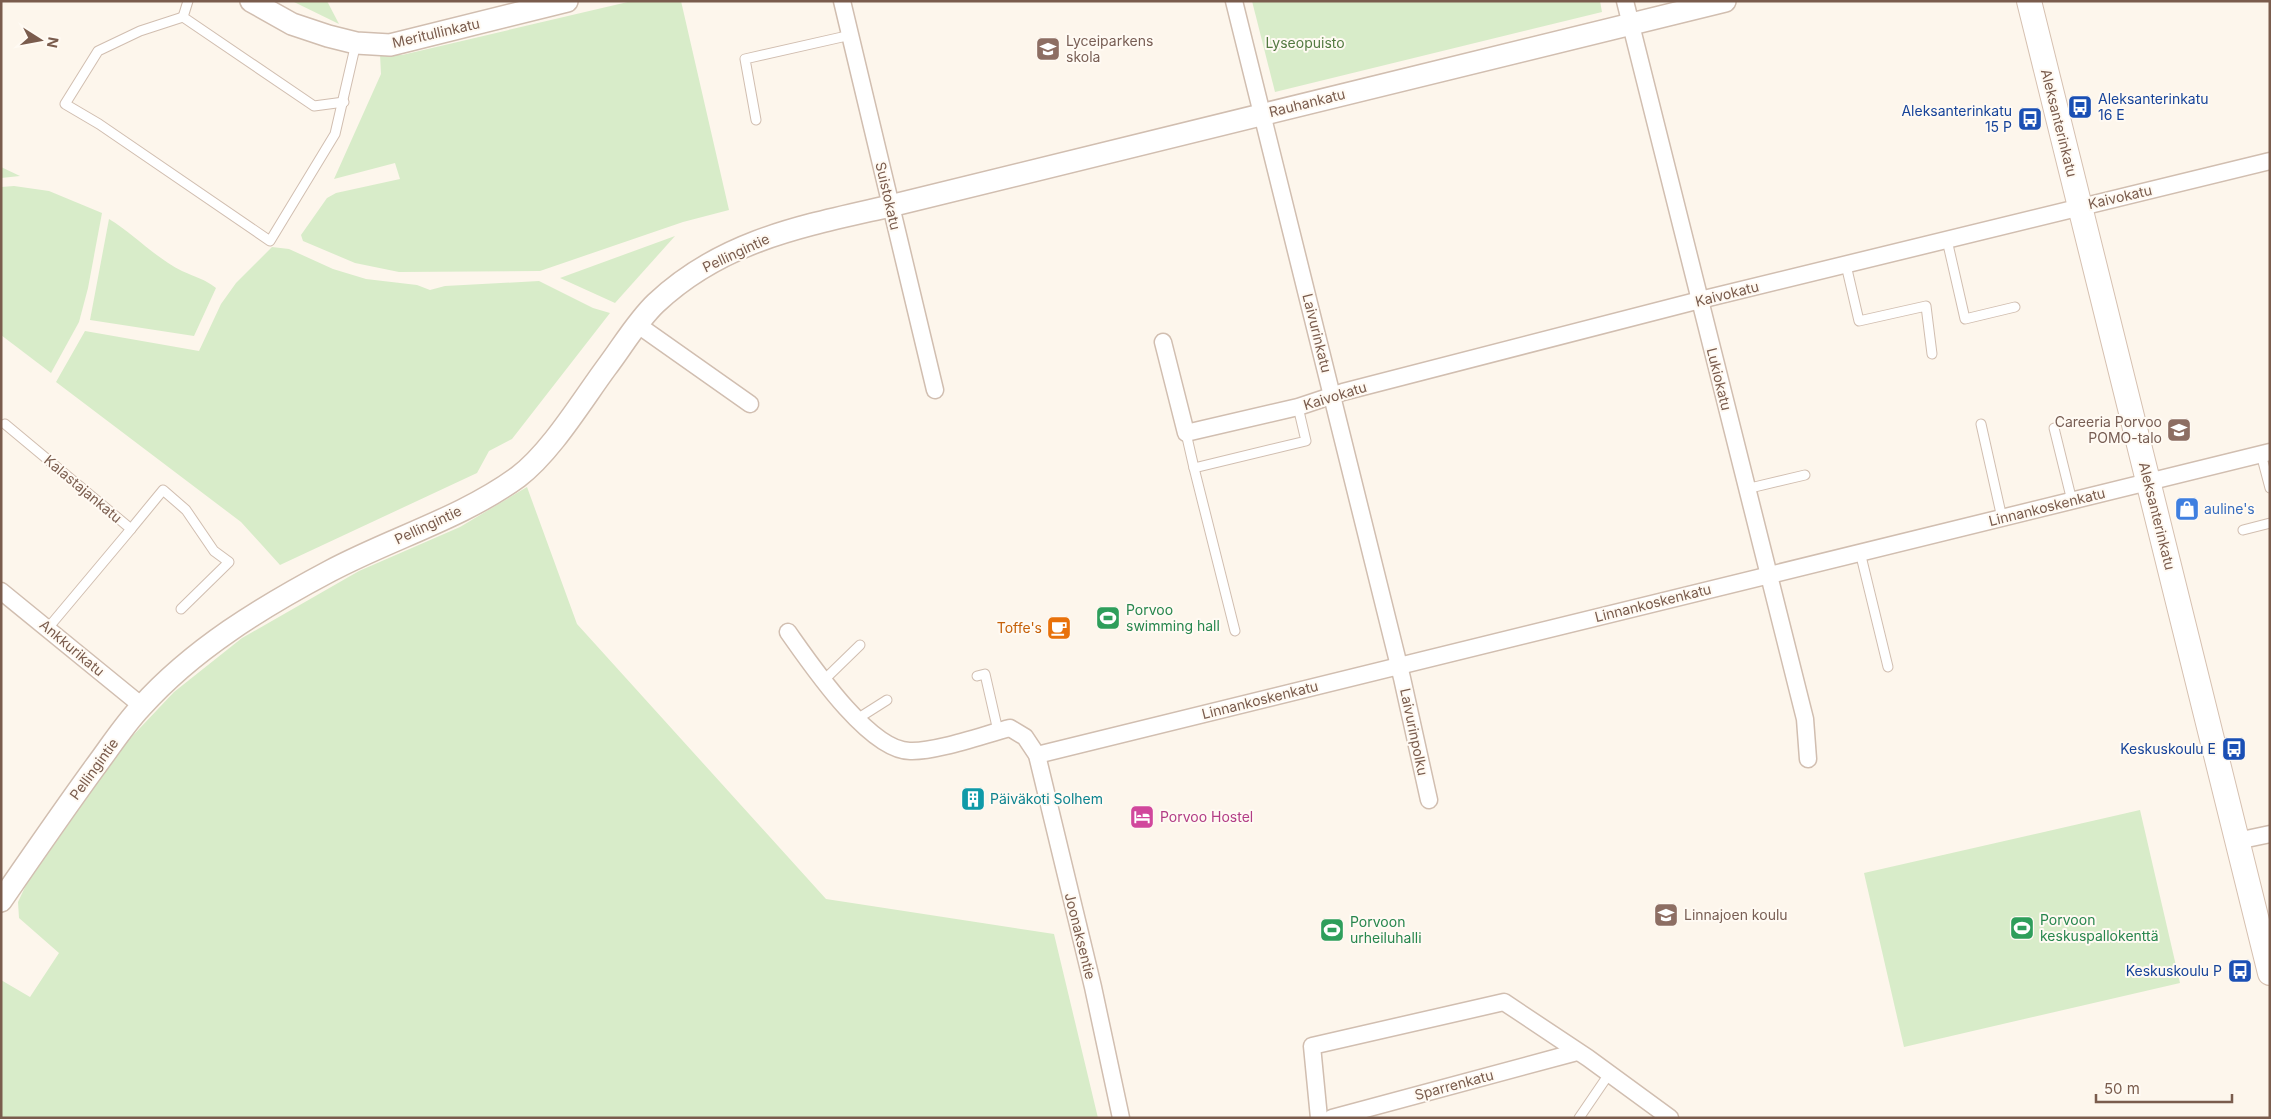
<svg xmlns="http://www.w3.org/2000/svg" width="2271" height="1119" viewBox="0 0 2271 1119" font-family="Inter,sans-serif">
	<rect width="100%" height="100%" fill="#fdf6ec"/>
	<g fill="#d8ecc9">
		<path d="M 292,1 L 327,1 L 339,24 Z"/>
		<path d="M 632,1 L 681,1 L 729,210 L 683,222 L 540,271 L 399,272 L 355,263 L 303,241 L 301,235 L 327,198 L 336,193 L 400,179 L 395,163 L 334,179 L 381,74 L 380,54 L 402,55 Z"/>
		<path d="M 1252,1 L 1600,1 L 1602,12 L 1275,92 Z"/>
		<path d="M 1,167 L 20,176 L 1,178 Z"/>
		<path d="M 14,186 L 49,191 L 102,213 L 88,288 L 79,322 L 51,373 L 1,335 L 1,187 Z"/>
		<path d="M 109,219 C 134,234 154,257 182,271 C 195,277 205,279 216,288 L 194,336 L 90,320 Z"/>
		<path d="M 675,236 L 615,303 L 560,278 Z"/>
		<path d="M 272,247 L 289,249 L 333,269 L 366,279 L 417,285 L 430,290 L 445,286 L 539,281 L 593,308 L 610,313 L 512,439 L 489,451 L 477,473 L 280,565 L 241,522 L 56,382 L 85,331 L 199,351 L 221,304 L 236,283 Z"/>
		<path d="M 527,487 L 577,624 L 826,899 L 1054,934 L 1098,1118 L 1,1118 L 1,980 L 30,997 L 59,953 L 19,918 L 18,902 L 26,885 L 123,746 L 174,692 L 242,638 L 359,571 L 460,527 Z"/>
		<path d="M 2140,810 L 2180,983 L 1904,1047 L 1864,873 Z"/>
	</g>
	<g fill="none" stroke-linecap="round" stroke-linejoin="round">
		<defs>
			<g id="service">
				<path d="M 188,1 L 183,17 L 314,106 L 344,102"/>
				<path d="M 183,17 L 140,31 L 98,51 L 65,104 L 99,124 L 270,241 L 335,134 L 356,43"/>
				<path d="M 756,120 L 745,59 L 851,35"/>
				<path d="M 1947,240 L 1965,319 L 2015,307"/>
				<path d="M 1846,265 L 1859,321 L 1926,306 L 1932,354"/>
				<path d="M 5,424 L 131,529 L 48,628"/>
				<path d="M 1981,424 L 2002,518"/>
				<path d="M 2054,428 L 2072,501"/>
				<path d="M 1186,433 L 1194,468 L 1306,441 L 1298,407"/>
				<path d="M 2261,454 L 2270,488"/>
				<path d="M 1194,468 L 1235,631"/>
				<path d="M 1746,489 L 1805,475"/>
				<path d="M 131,529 L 163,490 L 186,510 L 214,551 L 229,562 L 181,609"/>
				<path d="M 2243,530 L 2270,523"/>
				<path d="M 1860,552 L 1888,667"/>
				<path d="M 977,676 L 985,674 L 998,731"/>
				<path d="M 823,681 L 860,645"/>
				<path d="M 857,719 L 887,700"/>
				<path d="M 1579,1118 L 1609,1074"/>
			</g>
			<g id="minor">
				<path d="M 842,1 L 935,390"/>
				<path d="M 1234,1 L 1402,678 L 1429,800"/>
				<path d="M 1625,1 L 1805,719 L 1808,759"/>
				<path d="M 638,325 L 750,404"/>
				<path d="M 1163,342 L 1186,433 L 1298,407 L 1343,392 L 1700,300 L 2270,161"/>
				<path d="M 1,591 L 142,706"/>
				<path d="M 788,632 C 810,663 869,751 910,751 C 936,752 983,735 1010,728 L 1025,737 L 1037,755 L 1093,987 L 1121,1118"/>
				<path d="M 1037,755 L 2270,452"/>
				<path d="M 2237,841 L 2270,834"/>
				<path d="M 1319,1118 L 1312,1046 L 1504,1002 L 1588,1058 L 1670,1118"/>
				<path d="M 1332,1118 L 1577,1052"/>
			</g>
			<g id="tertiary">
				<path d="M 251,1 L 292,24 L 328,36 L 356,43 L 390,45 L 567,1"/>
				<path d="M 1,901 C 32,856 63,811 95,767 C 110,747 124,725 141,707 C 193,649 262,607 330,571 C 392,538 462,518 518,477 C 551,452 581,402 606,368 C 622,347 637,321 656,303 C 723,240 803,226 890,206 L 1725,1"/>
			</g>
			<path id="secondary" d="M 2029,1 L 2270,973"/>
		</defs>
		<use href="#service" stroke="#d1beb0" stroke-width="11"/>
		<use href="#minor" stroke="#d1beb0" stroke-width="19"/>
		<use href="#tertiary" stroke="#d1beb0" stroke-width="24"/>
		<use href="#secondary" stroke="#d6c0b0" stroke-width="26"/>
		<use href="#service" stroke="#fff" stroke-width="9"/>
		<use href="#minor" stroke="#fff" stroke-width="16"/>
		<use href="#tertiary" stroke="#fff" stroke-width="21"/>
		<use href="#secondary" stroke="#fff" stroke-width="24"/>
	</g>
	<defs>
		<symbol id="school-square" viewBox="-11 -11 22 22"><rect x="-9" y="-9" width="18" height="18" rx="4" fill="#8d6e63" stroke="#fffaf3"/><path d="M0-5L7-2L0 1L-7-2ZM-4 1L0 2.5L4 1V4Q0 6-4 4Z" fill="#fff"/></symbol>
		<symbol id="bus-square" viewBox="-11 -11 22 22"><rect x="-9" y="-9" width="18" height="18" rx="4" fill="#1a4fb4" stroke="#fffaf3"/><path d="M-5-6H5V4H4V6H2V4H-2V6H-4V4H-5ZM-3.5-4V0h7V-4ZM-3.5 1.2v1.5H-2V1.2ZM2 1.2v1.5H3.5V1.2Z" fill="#fff"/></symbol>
		<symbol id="shop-square" viewBox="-11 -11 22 22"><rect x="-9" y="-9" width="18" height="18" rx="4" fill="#3f7fe0" stroke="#fffaf3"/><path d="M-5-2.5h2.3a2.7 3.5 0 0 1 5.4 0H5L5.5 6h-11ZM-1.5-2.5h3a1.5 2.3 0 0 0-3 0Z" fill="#fff"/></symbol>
		<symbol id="stadium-square" viewBox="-11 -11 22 22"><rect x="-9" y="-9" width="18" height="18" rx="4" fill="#2e9e5b" stroke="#fffaf3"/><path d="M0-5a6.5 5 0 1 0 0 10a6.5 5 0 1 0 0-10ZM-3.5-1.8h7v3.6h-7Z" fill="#fff"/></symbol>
		<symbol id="cafe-square" viewBox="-11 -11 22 22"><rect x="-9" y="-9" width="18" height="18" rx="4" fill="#e8710a" stroke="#fffaf3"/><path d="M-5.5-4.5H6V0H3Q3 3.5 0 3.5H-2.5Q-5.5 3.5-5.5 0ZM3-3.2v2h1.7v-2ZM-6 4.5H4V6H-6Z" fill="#fff"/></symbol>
		<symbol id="building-square" viewBox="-11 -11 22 22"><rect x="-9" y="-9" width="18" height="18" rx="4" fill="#0f9aa8" stroke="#fffaf3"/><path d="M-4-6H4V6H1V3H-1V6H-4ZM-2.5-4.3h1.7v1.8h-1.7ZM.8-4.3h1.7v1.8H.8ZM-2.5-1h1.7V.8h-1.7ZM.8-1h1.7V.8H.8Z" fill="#fff"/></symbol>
		<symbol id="hotel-square" viewBox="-11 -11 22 22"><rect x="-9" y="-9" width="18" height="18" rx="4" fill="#d1479c" stroke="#fffaf3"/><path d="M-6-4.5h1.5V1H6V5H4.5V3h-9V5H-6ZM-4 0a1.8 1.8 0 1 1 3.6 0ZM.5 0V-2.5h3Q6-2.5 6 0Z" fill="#fff"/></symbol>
	</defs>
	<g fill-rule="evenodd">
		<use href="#school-square" x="1034" y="35" width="28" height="28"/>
		<use href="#bus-square" x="2066" y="93" width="28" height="28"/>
		<use href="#bus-square" x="2016" y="105" width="28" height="28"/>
		<use href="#school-square" x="2165" y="416" width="28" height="28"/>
		<use href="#shop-square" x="2173" y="495" width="28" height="28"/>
		<use href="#stadium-square" x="1094" y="604" width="28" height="28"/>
		<use href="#cafe-square" x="1045" y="614" width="28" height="28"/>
		<use href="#bus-square" x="2220" y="735" width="28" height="28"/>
		<use href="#building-square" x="959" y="785" width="28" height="28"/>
		<use href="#hotel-square" x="1128" y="803" width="28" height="28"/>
		<use href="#school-square" x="1652" y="901" width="28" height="28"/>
		<use href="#stadium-square" x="2008" y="914" width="28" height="28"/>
		<use href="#stadium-square" x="1318" y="916" width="28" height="28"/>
		<use href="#bus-square" x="2226" y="957" width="28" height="28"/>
	</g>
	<g text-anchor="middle" stroke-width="4" stroke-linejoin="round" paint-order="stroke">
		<g font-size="14" fill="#7a5c4d" stroke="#fffaf3">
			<text transform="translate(436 33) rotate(-13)" y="5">Meritullinkatu</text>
			<text transform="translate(1307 103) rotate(-14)" y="5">Rauhankatu</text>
			<text transform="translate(2059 123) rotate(76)" y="5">Aleksanterinkatu</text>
			<text transform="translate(888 196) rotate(77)" y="5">Suistokatu</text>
			<text transform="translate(2120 197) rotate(-13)" y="5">Kaivokatu</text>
			<text transform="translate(736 253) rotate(-25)" y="5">Pellingintie</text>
			<text transform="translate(1727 294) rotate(-14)" y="5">Kaivokatu</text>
			<text transform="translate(1317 333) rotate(76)" y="5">Laivurinkatu</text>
			<text transform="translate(1719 379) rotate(76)" y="5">Lukiokatu</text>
			<text transform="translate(1335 396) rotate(-17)" y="5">Kaivokatu</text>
			<text transform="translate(83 489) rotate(40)" y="5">Kalastajankatu</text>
			<text transform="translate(2047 507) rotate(-14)" y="5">Linnankoskenkatu</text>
			<text transform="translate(2157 516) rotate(76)" y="5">Aleksanterinkatu</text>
			<text transform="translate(428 525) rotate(-25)" y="5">Pellingintie</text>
			<text transform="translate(1653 603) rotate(-14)" y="5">Linnankoskenkatu</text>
			<text transform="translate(72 648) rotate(40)" y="5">Ankkurikatu</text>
			<text transform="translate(1260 700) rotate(-14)" y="5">Linnankoskenkatu</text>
			<text transform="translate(1414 732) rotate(78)" y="5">Laivurinpolku</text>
			<text transform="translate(94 769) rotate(-54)" y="5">Pellingintie</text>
			<text transform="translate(1080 936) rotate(76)" y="5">Joonaksentie</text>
			<text transform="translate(1454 1085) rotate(-15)" y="5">Sparrenkatu</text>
		</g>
		<g font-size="14" fill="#785e54" stroke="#fffaf3" text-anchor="start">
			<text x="1066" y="46">Lyceiparkens<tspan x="1066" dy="16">skola</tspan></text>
			<text x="2162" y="427" text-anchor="end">Careeria Porvoo<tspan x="2162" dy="16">POMO-talo</tspan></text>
			<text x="1684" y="920">Linnajoen koulu</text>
		</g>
		<g font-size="14" fill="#537a41" stroke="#fffaf3">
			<text x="1305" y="48">Lyseopuisto</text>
		</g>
		<g font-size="14" fill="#164399" stroke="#fffaf3" text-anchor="end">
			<text x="2098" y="104" text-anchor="start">Aleksanterinkatu<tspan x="2098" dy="16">16 E</tspan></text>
			<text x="2012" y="116">Aleksanterinkatu<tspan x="2012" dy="16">15 P</tspan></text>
			<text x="2216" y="754">Keskuskoulu E</text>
			<text x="2222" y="976">Keskuskoulu P</text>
		</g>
		<g font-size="14" fill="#366cbe" stroke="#fffaf3" text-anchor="start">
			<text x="2204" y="514">auline's</text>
		</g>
		<g font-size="14" fill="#27864d" stroke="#fffaf3" text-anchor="start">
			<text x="1126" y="615">Porvoo<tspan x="1126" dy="16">swimming hall</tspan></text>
			<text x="2040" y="925">Porvoon<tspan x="2040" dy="16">keskuspallokenttä</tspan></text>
			<text x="1350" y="927">Porvoon<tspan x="1350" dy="16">urheiluhalli</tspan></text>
		</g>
		<g font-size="14" fill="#c56008" stroke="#fffaf3" text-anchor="end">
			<text x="1042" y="633">Toffe's</text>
		</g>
		<g font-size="14" fill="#0d838f" stroke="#fffaf3" text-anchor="start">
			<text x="990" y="804">Päiväkoti Solhem</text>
		</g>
		<g font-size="14" fill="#b23c85" stroke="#fffaf3" text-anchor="start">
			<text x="1160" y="822">Porvoo Hostel</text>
		</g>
	</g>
	<rect width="2271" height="1119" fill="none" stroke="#7a5c4d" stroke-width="5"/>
	<g transform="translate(40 40) rotate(101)" stroke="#fffaf3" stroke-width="4" paint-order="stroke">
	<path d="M0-4L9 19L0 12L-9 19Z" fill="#7a5c4d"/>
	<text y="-8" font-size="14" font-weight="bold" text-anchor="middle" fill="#7a5c4d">N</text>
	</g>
	<path d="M2096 1094v8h136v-8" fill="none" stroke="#7a5c4d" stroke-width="2.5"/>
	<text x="2104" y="1094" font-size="15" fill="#7a5c4d" stroke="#fffaf3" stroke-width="4" paint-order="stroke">50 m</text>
</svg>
